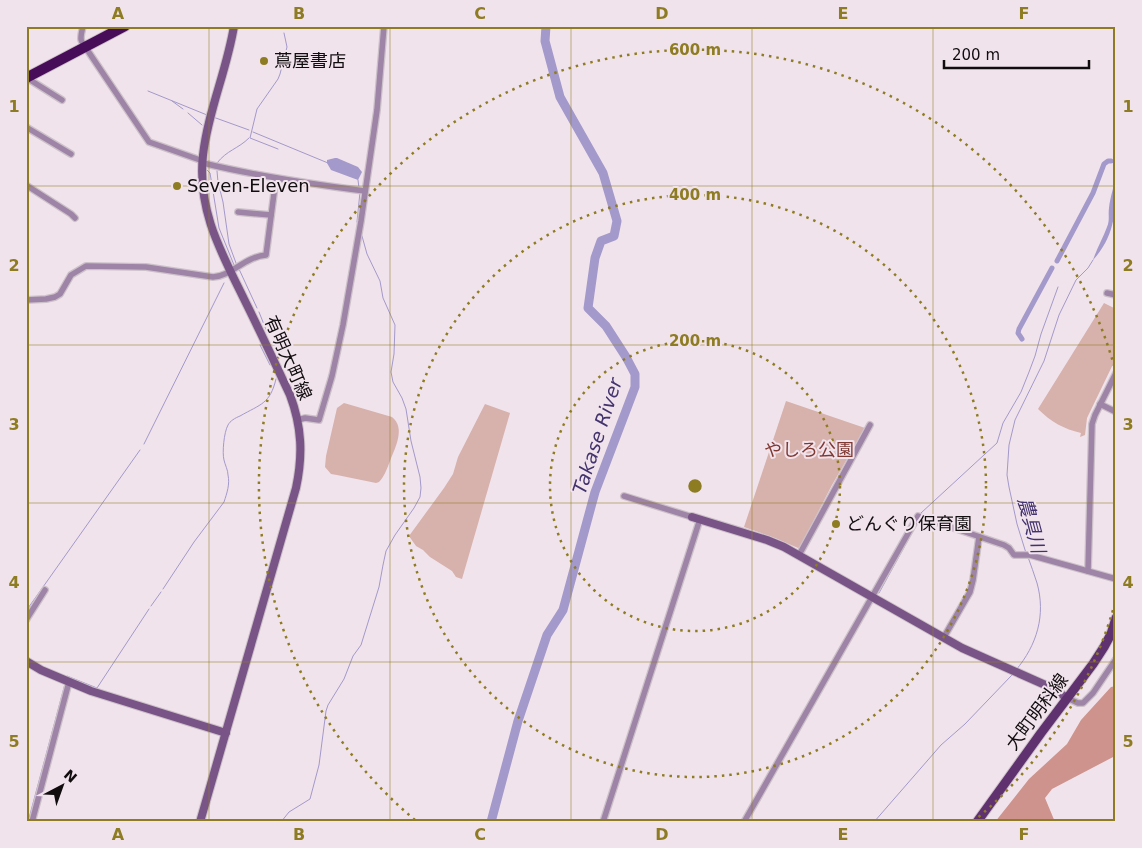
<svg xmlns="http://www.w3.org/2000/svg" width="1142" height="848" viewBox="0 0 1142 848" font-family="'DejaVu Sans','Noto Sans JP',sans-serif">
	<rect width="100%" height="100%" fill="#f1e3ec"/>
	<g fill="#d7b1ac">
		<path d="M 1104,303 L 1116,309 L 1116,358 L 1087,418 L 1085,435 L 1080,437 L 1081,433 C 1064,429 1051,422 1038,409 Z"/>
		<path d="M 786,401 L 865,428 L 832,485 L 800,547 L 798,548 L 775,538 L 744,527 Z"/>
		<path d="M 344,403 L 392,417 C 406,428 395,448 390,461 C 387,469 384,477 379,482 L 376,483 L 337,475 L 331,474 L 325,467 L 326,456 L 337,408 Z"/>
		<path d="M 485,404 L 510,413 L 462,579 L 456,577 L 452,571 L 430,557 L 423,550 L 416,546 L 409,536 L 444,488 L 453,474 L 458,457 Z"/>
	</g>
	<path fill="#cd938c" d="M 1116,686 L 1115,756 L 1052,789 L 1045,798 L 1055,822 L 995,822 L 1029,779 L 1067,744 L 1081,720 L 1111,687 Z"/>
	<g fill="#a399ca">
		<path d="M 335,158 L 337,158 L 358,167 L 362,172 L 358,180 L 331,170 L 327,163 L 327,160 Z"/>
		<path d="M 1116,173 C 1116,206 1117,234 1093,260 C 1097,248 1103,238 1107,227 C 1110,220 1108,215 1109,208 C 1110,196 1115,185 1116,173 Z"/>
	</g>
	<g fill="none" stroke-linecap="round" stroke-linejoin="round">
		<g stroke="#a399ca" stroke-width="1">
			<path d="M 148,91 L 207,115"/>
			<path d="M 172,101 L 183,109"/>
			<path d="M 188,113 L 202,125"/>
			<path d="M 213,117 L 249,130"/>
			<path d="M 253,132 L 328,163"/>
			<path d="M 278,149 L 250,138 L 257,109 L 278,79 L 280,74 L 287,47 L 284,33"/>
			<path d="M 217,163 C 227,150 238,149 249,138"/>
			<path d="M 207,170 L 210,173 L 219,228 L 234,265"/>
			<path d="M 217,171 L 218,182 L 223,202 L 229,244 L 236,263"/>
			<path d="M 358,180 L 359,188"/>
			<path d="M 357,222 L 360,192"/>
			<path d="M 239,269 L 257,308"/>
			<path d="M 259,312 L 267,332"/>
			<path d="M 260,345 L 270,365"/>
			<path d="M 144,444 L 224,283"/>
			<path d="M 921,513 L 997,443 L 1003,423 L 1021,392 L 1029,372 L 1035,356 L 1041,334 L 1058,287"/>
			<path d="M 1026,553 L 1017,524 L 1009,487 L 1007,475 L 1009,445 L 1015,420 L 1044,361 L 1059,315 L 1076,280 L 1088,268 L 1093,260"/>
			<path d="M 163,589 L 194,542 L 224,502 C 227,493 230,484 228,475 C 228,470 225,465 224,460 C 222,453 224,432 228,425 C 230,421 235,418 240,416 C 261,404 270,404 276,379"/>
			<path d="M 879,593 L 919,520"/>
			<path d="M 151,606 L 161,592"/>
			<path d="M 26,611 L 140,450"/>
			<path d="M 1016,670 C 1037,645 1046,615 1037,583 C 1034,574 1031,565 1028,557"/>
			<path d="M 66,677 L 67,676 L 97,688 L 149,609"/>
			<path d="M 28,822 L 65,684"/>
			<path d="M 281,822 L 289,812 L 310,799 L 319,765 L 326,711 L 328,705 L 344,679 L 353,656 L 361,645 L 379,587 L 383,565 L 386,551 L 395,535 L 414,508 L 420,497 L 421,488 L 420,477 L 411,441 L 406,409 L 402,398 L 393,382 L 391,372 L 394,354 L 395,325 L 383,298 L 380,281 L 367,254 L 362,236"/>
			<path d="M 874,822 L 941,745 L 965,724 L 1012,675"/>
		</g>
		<g stroke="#a399ca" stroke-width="5">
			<path d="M 1057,261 L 1093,193 L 1104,164 L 1108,161 L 1111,161"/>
			<path d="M 1022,339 L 1018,333 L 1019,329 L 1052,268"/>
		</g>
		<path stroke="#a399ca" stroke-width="9" d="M 491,822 L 518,721 L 547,635 L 563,610 L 595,492 L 635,387 L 635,374 L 626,357 L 606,326 L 588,308 L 595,258 L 601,241 L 614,236 L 617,221 L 603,173 L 560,97 L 545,41 L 546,26"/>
		<defs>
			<g id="street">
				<path d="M 83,26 C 80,40 79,39 88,51 L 149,142 L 203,161"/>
				<path d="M 27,78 L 62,100"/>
				<path d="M 26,127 L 71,154"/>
				<path d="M 203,163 C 256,176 311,184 365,191"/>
				<path d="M 26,185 L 71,214 L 75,218"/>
				<path d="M 238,212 L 271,215"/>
				<path d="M 1107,293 L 1116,295"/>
				<path d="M 26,300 L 46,299 L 55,297 L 60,294 L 71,275 L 86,266 L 146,267 L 213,277 C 232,276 244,257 266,255 L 276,178"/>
				<path d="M 1100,404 L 1116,412"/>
				<path d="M 298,420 L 305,418 L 319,420 L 332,376 L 343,325 L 361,221 L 377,110 L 384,26"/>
				<path d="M 624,496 L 692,517"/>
				<path d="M 799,555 L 870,425"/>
				<path d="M 1088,571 L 1092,424 L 1095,415 L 1116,373"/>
				<path d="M 26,620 L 45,590"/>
				<path d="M 944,637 L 970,592 L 973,580 L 979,537"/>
				<path d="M 1067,698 L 1078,703 L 1083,703 L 1093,693 L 1116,659"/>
				<path d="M 32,822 L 69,682"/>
				<path d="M 603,822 L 700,519"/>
				<path d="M 744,822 L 918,516 L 1004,545 L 1009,548 L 1014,555 L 1030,555 L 1116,579"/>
			</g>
			<g id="secondary">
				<path d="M 692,517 L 767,540 L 784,547 L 962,648 L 1052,688 L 1067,698"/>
				<path d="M 26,661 L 41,670 L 91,691 L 226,733"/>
				<path d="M 200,822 L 296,488 C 303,455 302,427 290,395 C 275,363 260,331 244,299 C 221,252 197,210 203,155 C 208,111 227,70 234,26"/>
			</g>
			<path id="primary" d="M 977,822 L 1041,733 L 1093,664 L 1104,647 L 1111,634 L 1116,618"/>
			<path id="highway" d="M 26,78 L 125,26"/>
		</defs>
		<use href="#street" stroke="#cdc1c9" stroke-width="8"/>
		<use href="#secondary" stroke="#cdc1c9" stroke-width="10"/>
		<use href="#primary" stroke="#cdc1c9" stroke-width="11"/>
		<use href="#highway" stroke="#cdc1c9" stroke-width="12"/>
		<use href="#street" stroke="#9e84a7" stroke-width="5.5"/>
		<use href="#secondary" stroke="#795486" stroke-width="8"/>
		<use href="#primary" stroke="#5f316e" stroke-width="9"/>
		<use href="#highway" stroke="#480d59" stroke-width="10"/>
	</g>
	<path fill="none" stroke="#8e7c22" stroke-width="1" stroke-opacity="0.55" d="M 209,26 L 209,822M 390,26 L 390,822M 571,26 L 571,822M 752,26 L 752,822M 933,26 L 933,822M 26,186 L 1116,186M 26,345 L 1116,345M 26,503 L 1116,503M 26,662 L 1116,662"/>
	<g fill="none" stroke="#8e7c22" stroke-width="2.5" stroke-dasharray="2.5 5">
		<circle cx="695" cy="486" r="145"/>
		<circle cx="695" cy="486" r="291"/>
		<path d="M1115 603A436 436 0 0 1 975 820M415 820A436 436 0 1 1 1115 369"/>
	</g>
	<g fill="#8e7c22" stroke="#f1e3ec" stroke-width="2">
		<circle cx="264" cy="61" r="5"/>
		<circle cx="177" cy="186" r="5"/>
		<circle cx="836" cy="524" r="5"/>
	</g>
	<g text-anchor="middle" stroke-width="4" stroke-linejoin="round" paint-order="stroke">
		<g font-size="18" fill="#110d0f" stroke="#f1e3ec" text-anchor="start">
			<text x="274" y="67">蔦屋書店</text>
			<text x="187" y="192">Seven-Eleven</text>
			<text x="846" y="530">どんぐり保育園</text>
		</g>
		<g font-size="18" fill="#110d0f" stroke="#f1e3ec">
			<text transform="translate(288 358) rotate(66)" y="6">有明大町線</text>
			<text transform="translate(1037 712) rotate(-53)" y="6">大町明科線</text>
		</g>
		<g font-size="18" fill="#803831" stroke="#f1e3ec">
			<text x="809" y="456">やしろ公園</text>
		</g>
		<g font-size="19" font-style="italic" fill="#42326e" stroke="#f1e3ec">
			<text transform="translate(597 436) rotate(-72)" y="7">Takase River</text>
			<text transform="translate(1032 525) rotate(75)" y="7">農具川</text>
		</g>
	</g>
	<circle cx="695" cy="486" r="8" fill="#8e7c22" stroke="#f1e3ec" stroke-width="2.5"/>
	<g font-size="15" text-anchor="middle" font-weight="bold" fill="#8e7c22" stroke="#f1e3ec" stroke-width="4" stroke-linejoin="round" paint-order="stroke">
		<text x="695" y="55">600 m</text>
		<text x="695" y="200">400 m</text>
		<text x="695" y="346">200 m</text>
	</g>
	<rect width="1142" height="848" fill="none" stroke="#f1e3ec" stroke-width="55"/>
	<g transform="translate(62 786) rotate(41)" stroke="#f1e3ec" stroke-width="4" paint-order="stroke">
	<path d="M0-4L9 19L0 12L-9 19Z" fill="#110d0f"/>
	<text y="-8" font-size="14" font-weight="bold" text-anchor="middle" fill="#110d0f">N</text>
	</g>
	<path d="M944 60v8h145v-8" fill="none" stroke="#110d0f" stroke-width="2.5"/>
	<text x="952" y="60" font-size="15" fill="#110d0f" stroke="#f1e3ec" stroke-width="4" paint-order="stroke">200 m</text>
	<rect x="28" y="28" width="1086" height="792" fill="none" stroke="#8e7c22" stroke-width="2"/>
	<g font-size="16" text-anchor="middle" font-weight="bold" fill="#8e7c22">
		<text x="118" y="19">A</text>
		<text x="299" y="19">B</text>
		<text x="480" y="19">C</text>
		<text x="662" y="19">D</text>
		<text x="843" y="19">E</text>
		<text x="1024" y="19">F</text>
		<text x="14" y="112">1</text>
		<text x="1128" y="112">1</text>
		<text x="14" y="271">2</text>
		<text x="1128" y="271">2</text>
		<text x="14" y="430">3</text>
		<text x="1128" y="430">3</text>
		<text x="14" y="588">4</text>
		<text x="1128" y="588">4</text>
		<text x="14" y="747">5</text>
		<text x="1128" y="747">5</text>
		<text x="118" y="840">A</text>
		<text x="299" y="840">B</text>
		<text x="480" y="840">C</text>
		<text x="662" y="840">D</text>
		<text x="843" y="840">E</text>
		<text x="1024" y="840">F</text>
	</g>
</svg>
